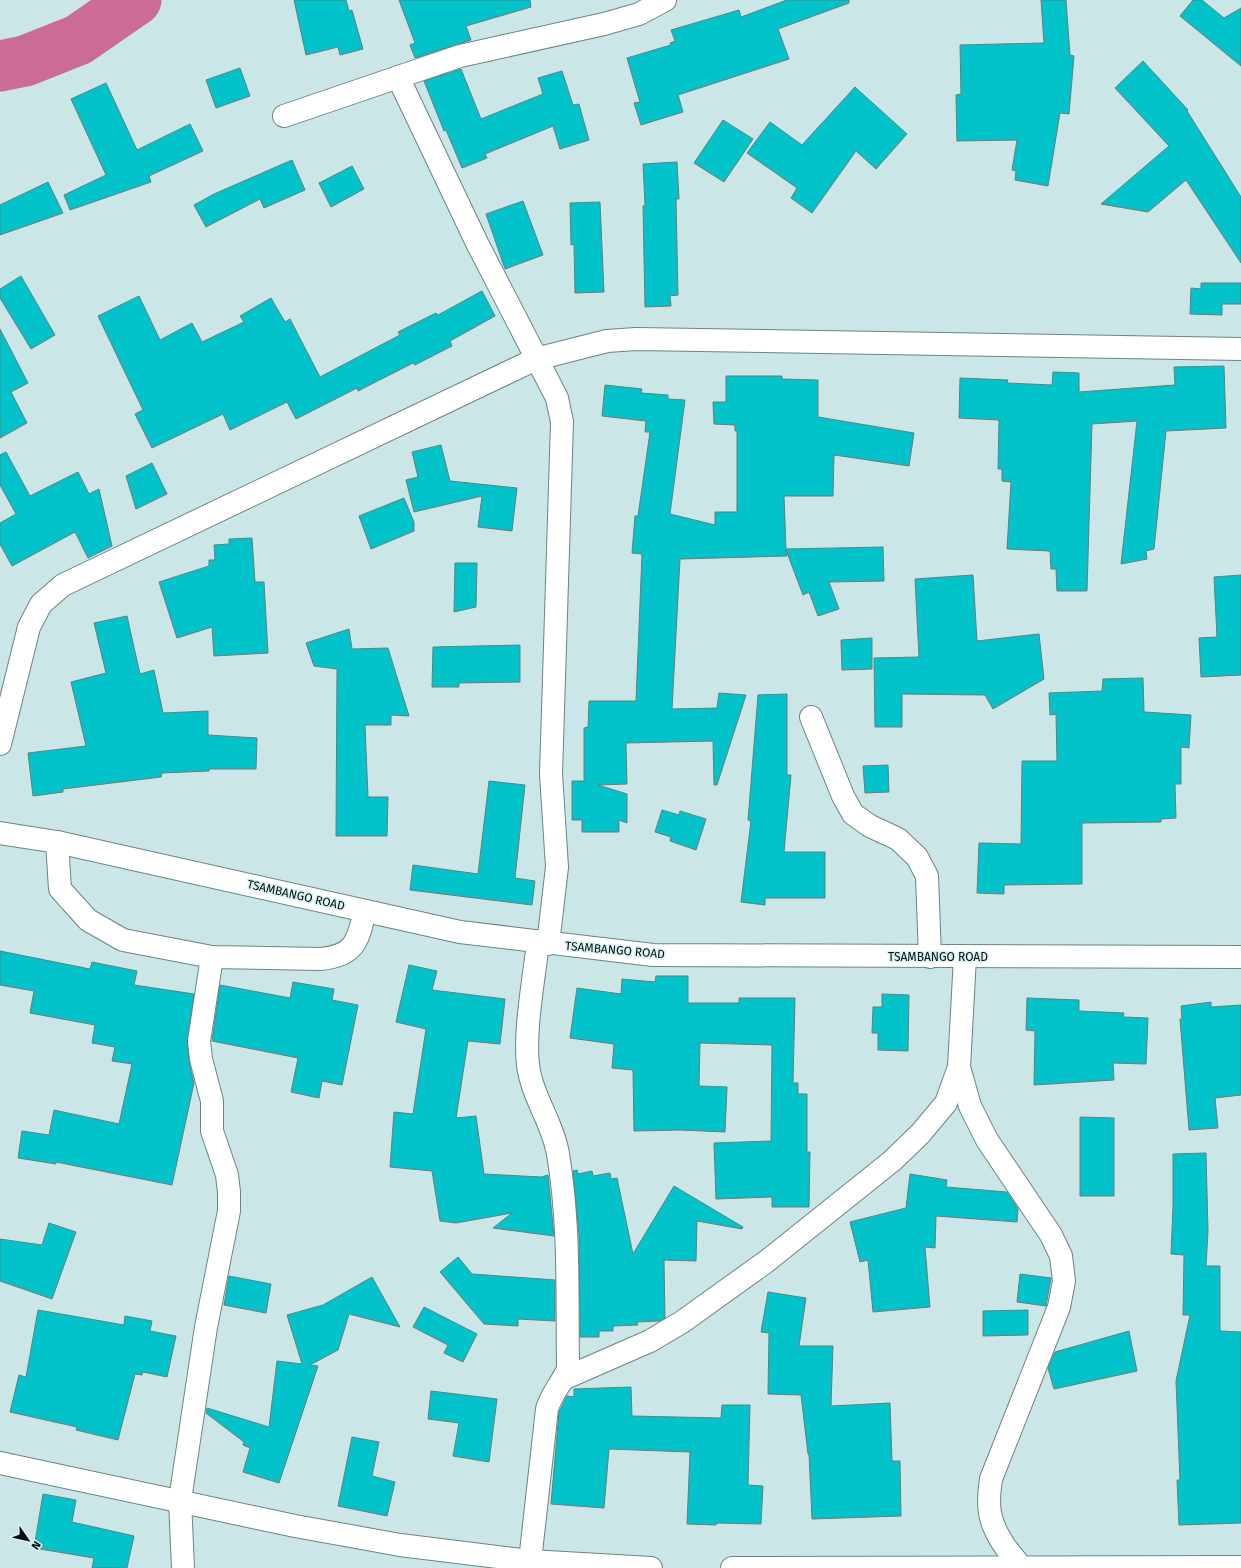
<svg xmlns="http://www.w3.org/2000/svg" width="1241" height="1568" viewBox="0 0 1241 1568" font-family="'Fira Sans',sans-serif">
	<rect width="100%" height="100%" fill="#cae6e7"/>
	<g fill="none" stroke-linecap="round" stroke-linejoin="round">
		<path stroke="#ca6c93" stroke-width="51" d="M 0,66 L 25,61 L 78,40 L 136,0"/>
	</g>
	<g fill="#01c3c9" stroke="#657e7f">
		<path d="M 294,0 L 346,0 L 349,11 L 352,10 L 363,49 L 340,55 L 338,47 L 306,55 Z"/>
		<path d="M 399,0 L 530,0 L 531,7 L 466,26 L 471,40 L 415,58 L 410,45 L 415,43 Z"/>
		<path d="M 787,0 L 849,0 L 849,3 L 778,29 L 789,59 L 678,95 L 683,112 L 641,125 L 634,103 L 640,102 L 627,58 L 671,45 L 670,43 L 675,41 L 671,30 L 739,10 L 741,17 Z"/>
		<path d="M 1041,0 L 1066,0 L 1070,55 L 1074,56 L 1069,114 L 1060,113 L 1048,186 L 1015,180 L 1016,171 L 1012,170 L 1017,140 L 957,141 L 956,95 L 961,94 L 960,45 L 1044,43 Z"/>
		<path d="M 1193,0 L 1202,0 L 1224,18 L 1241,8 L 1241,66 L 1180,16 Z"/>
		<path d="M 1143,61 L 1188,110 L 1187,111 L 1241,197 L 1241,263 L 1186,180 L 1148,212 L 1101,204 L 1169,146 L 1115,88 Z"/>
		<path d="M 240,68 L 250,96 L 216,108 L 206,80 Z"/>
		<path d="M 461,69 L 481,119 L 543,94 L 538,78 L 562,71 L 573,105 L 579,104 L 589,140 L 560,149 L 553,126 L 485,154 L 487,158 L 462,168 L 446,130 L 444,131 L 424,81 Z"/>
		<path d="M 106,83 L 137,150 L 190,124 L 203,151 L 149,176 L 151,182 L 70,210 L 64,195 L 106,175 L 71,99 Z"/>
		<path d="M 855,87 L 907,134 L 876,169 L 856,151 L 812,213 L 791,198 L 797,188 L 747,153 L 770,122 L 802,145 Z"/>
		<path d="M 723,120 L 753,139 L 724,182 L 694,163 Z"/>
		<path d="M 292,160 L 305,190 L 264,208 L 260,199 L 206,227 L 194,205 L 214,194 Z"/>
		<path d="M 677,162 L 679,199 L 676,199 L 678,295 L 670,296 L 671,306 L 645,307 L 643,206 L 645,205 L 643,164 Z"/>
		<path d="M 352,166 L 364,189 L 331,207 L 319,183 Z"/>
		<path d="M 48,182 L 63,213 L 0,235 L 0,205 Z"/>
		<path d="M 523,201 L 543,255 L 505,269 L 486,214 Z"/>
		<path d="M 600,202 L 604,292 L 575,293 L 574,244 L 571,245 L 570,203 Z"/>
		<path d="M 21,276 L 55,335 L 31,349 L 0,298 L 0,289 Z"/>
		<path d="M 1201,283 L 1241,283 L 1241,304 L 1222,304 L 1222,315 L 1190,314 L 1191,288 L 1201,289 Z"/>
		<path d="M 482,291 L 495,316 L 450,341 L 452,346 L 415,365 L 413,363 L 358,391 L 357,388 L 296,419 L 287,402 L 230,430 L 223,414 L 152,448 L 135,414 L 143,410 L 98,316 L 139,296 L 160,340 L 192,323 L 202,342 L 244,322 L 240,316 L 271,298 L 285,322 L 290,319 L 320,377 L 400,335 L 398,332 L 436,313 L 438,315 Z"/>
		<path d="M 0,329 L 28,383 L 11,392 L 27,423 L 0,438 Z"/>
		<path d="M 1224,366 L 1226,428 L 1166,431 L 1154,549 L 1146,551 L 1147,559 L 1121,564 L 1137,421 L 1092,424 L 1087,591 L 1057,591 L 1056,569 L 1051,569 L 1050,551 L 1007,549 L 1011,482 L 1002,481 L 1002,469 L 998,469 L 999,420 L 959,418 L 960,378 L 1008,380 L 1007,383 L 1052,385 L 1053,372 L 1079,373 L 1079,392 L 1175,385 L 1174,367 Z"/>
		<path d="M 726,376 L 782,376 L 782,379 L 818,380 L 818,417 L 914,433 L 909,466 L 834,455 L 833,496 L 784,496 L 786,549 L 883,547 L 884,581 L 829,582 L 839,609 L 818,616 L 809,592 L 803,595 L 786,550 L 787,556 L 680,559 L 672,709 L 717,708 L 719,693 L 746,695 L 717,785 L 714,785 L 713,741 L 626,743 L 627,784 L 598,785 L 627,794 L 627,823 L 619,820 L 619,832 L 582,832 L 582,820 L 572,820 L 572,781 L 584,781 L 584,728 L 588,727 L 589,701 L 636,701 L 642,554 L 632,553 L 635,516 L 638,516 L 650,432 L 645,432 L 646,421 L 602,416 L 605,385 L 642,389 L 641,393 L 668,395 L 668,399 L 685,400 L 670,514 L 715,525 L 715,512 L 737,512 L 737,431 L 735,431 L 735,425 L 714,424 L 713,402 L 726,402 Z"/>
		<path d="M 441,445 L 450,481 L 517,488 L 512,531 L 478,527 L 482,496 L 414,512 L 406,480 L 418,477 L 412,452 Z"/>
		<path d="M 6,452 L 30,496 L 78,472 L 89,494 L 99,489 L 112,546 L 88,558 L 75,532 L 12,566 L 0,544 L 0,523 L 16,514 L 0,485 L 0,455 Z"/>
		<path d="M 152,463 L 167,494 L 136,509 L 126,476 Z"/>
		<path d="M 404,498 L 414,522 L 414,531 L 371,549 L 359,516 Z"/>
		<path d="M 252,538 L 255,582 L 264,582 L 268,653 L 214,656 L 212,627 L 177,638 L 159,582 L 209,566 L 209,560 L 215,560 L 214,545 L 229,544 L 229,539 Z"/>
		<path d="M 455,563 L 477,563 L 476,607 L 454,612 Z"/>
		<path d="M 973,575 L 977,641 L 1039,634 L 1044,679 L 993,709 L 985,695 L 902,694 L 902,727 L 875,727 L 874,658 L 919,657 L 915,579 Z"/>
		<path d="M 1241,575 L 1241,675 L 1201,677 L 1199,638 L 1217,637 L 1214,577 Z"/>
		<path d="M 127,616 L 140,674 L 154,670 L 163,713 L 208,711 L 208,735 L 257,738 L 256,769 L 209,769 L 209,771 L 162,773 L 161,777 L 63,789 L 63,792 L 33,796 L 28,753 L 86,746 L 71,682 L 106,673 L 94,623 Z"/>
		<path d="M 349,629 L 352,649 L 388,648 L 409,716 L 391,715 L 391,725 L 365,725 L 368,797 L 388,797 L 387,836 L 336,836 L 337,669 L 314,666 L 306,643 Z"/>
		<path d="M 872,638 L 872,669 L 842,670 L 841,640 Z"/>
		<path d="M 520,645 L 520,682 L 459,683 L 459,687 L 432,687 L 433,647 Z"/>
		<path d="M 1143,678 L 1144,712 L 1191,715 L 1189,748 L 1181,747 L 1181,784 L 1175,784 L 1176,818 L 1161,819 L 1161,822 L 1082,823 L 1082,884 L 1004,885 L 1004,894 L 977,893 L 979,843 L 1021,844 L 1022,761 L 1057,761 L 1056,714 L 1050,715 L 1049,693 L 1102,691 L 1103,679 Z"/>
		<path d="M 787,694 L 787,775 L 791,775 L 784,852 L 825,852 L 825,898 L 765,898 L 765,905 L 741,902 L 751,821 L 748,820 L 758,695 Z"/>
		<path d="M 888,765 L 889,792 L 865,793 L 863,766 Z"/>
		<path d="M 489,781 L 525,785 L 515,878 L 535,881 L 532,905 L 410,890 L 413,865 L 478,874 Z"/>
		<path d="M 662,810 L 679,815 L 680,811 L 706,819 L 696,850 L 670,841 L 671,837 L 655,832 Z"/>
		<path d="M 0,951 L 90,969 L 92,962 L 137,971 L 134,985 L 194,994 L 187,1042 L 189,1062 L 194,1083 L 172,1185 L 56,1162 L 56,1164 L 18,1158 L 22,1131 L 49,1135 L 54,1110 L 119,1124 L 132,1064 L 112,1061 L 115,1047 L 92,1043 L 95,1025 L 30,1013 L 34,991 L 0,985 Z"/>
		<path d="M 409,965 L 437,971 L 432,990 L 505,999 L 500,1044 L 468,1041 L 456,1118 L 476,1116 L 484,1174 L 541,1177 L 548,1175 L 554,1236 L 493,1228 L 512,1213 L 456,1223 L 440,1221 L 432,1171 L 390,1167 L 394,1112 L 413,1114 L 426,1029 L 396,1022 Z"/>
		<path d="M 656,976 L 688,976 L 688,1003 L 739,1003 L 739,998 L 795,998 L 793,1083 L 798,1083 L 798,1094 L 807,1094 L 807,1152 L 810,1152 L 809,1207 L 772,1207 L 772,1197 L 716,1199 L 714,1143 L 771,1141 L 772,1045 L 700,1043 L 699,1086 L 727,1087 L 725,1132 L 680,1130 L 634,1131 L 633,1070 L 612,1068 L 614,1044 L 570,1038 L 577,988 L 621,994 L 622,979 L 655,982 Z"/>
		<path d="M 293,982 L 334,989 L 332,1000 L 358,1005 L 342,1085 L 322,1081 L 319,1098 L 291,1092 L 298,1058 L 212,1041 L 220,985 L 290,998 Z"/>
		<path d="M 882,994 L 909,995 L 908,1051 L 878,1050 L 878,1033 L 872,1033 L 873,1007 L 882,1007 Z"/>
		<path d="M 1027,998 L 1079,1000 L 1079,1011 L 1124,1013 L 1123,1017 L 1148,1018 L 1146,1064 L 1113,1063 L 1114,1080 L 1034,1085 L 1035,1031 L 1026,1030 Z"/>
		<path d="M 1211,1002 L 1211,1007 L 1241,1005 L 1241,1095 L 1215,1098 L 1218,1128 L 1189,1130 L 1180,1019 L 1182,1019 L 1181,1006 Z"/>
		<path d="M 1080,1117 L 1114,1118 L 1114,1196 L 1080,1196 Z"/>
		<path d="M 1206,1153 L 1208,1231 L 1206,1266 L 1220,1266 L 1220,1331 L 1241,1332 L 1241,1523 L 1179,1525 L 1177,1480 L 1180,1480 L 1176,1381 L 1190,1315 L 1183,1315 L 1184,1255 L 1171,1254 L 1173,1206 L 1173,1154 Z"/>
		<path d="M 577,1170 L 578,1174 L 592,1171 L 593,1176 L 610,1173 L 611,1179 L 617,1178 L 633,1254 L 674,1186 L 743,1227 L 742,1229 L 697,1221 L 696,1261 L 664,1260 L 665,1318 L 659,1321 L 637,1322 L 638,1325 L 613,1326 L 613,1331 L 599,1331 L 599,1337 L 580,1337 L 579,1234 L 573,1171 Z"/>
		<path d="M 910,1174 L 947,1180 L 946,1187 L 1007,1192 L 1018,1209 L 1017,1222 L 936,1216 L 935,1248 L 925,1247 L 930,1307 L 873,1312 L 868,1260 L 860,1262 L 850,1222 L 906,1208 Z"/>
		<path d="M 49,1223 L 76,1232 L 52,1299 L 0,1281 L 0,1239 L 42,1245 Z"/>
		<path d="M 458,1257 L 472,1274 L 555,1280 L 555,1321 L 518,1319 L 518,1326 L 484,1324 L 440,1272 Z"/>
		<path d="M 1020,1274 L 1051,1278 L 1046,1306 L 1017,1302 Z"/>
		<path d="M 229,1276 L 271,1284 L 266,1313 L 224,1305 Z"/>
		<path d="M 372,1277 L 400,1327 L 349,1314 L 338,1350 L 310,1365 L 318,1366 L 279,1483 L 243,1472 L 250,1448 L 243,1445 L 244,1442 L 206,1413 L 207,1408 L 269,1427 L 277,1361 L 302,1364 L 287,1315 L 323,1305 Z"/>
		<path d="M 768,1292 L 806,1298 L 799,1346 L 833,1346 L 831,1406 L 890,1403 L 892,1461 L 900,1461 L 901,1516 L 812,1519 L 809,1454 L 808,1454 L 801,1395 L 768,1394 L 769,1333 L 761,1332 Z"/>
		<path d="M 424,1307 L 477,1334 L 463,1362 L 444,1353 L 448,1345 L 413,1327 Z"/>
		<path d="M 38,1310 L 124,1325 L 125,1316 L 152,1321 L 150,1331 L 176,1336 L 167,1377 L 143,1372 L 142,1375 L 135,1374 L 118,1440 L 76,1430 L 77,1427 L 10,1412 L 19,1375 L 26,1377 Z"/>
		<path d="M 1028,1310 L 1028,1335 L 983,1336 L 983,1311 Z"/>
		<path d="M 1129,1331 L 1137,1371 L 1054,1389 L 1048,1368 L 1055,1352 Z"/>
		<path d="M 631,1387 L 632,1416 L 721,1418 L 722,1405 L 750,1405 L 748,1485 L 763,1486 L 761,1524 L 717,1523 L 716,1525 L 687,1524 L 690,1452 L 609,1449 L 604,1508 L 551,1504 L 559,1412 L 567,1396 L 574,1397 L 574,1389 Z"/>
		<path d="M 431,1391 L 497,1399 L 489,1462 L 453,1456 L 459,1423 L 428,1419 Z"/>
		<path d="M 352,1437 L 379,1442 L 372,1476 L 395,1482 L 387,1516 L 338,1506 Z"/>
		<path d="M 43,1494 L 76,1500 L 72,1522 L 134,1536 L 127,1568 L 92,1568 L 94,1558 L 34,1548 Z"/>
	</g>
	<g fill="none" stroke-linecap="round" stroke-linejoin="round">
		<defs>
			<g id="minor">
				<path d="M 398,77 L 477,243 L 557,398 L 562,422 L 551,774 L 557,867 L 548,944"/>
				<path d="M 284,116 L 460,56 L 604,24 L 639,14 L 665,0"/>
				<path d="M 811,717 L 843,796 L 853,814 L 870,826 L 898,839 L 917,857 L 927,876 L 930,957"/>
				<path d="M 0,744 L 29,627 L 41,604 L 63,585 L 536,359 L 607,341 L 636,339 L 1241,349"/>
				<path d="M 0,833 L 57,842 L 460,932 L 653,955 L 1241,957"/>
				<path d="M 57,842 L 60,889 L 88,920 L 123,940 L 212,957 L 320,959 C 355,956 358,941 365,911"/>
				<path d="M 965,957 L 959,1067 L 970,1106 L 987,1140 L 1051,1235 L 1061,1256 L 1064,1281 L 1059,1307 L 991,1479 C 987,1506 988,1521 1004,1545 C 1009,1553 1017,1560 1021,1568"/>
				<path d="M 563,1379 L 650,1341 L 682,1322 L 767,1261 L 892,1161 L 920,1134 L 946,1103 L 959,1067"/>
				<path d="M 0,1463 L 295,1526 L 400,1545 L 530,1561 L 651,1568"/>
				<path d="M 530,1561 L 547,1409 C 551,1394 562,1383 568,1369 C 567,1297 570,1225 558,1154 C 553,1123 532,1097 528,1065 C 524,1030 534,979 538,942"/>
				<path d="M 183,1568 L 180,1500 L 206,1327 L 229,1211 L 229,1192 L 227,1175 L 212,1131 L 212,1101 L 201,1059 L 199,1041 L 212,957"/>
				<path d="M 732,1568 L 1241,1567"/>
			</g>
		</defs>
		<use href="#minor" stroke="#6b8485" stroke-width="24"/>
		<use href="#minor" stroke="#fff" stroke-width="22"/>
	</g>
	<g text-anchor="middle" stroke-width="3" stroke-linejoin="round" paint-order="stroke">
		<g font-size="12" fill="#050e0f" stroke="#d7f3f4">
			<text transform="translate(296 895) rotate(13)" y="4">TSAMBANGO ROAD</text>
			<text transform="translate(615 950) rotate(5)" y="4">TSAMBANGO ROAD</text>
			<text x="938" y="961">TSAMBANGO ROAD</text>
		</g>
	</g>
	<g transform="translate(28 1540) rotate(124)" stroke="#d7f3f4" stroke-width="3" paint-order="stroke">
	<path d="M0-3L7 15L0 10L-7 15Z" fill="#050e0f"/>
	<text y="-6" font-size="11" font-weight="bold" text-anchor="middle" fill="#050e0f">N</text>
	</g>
</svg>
